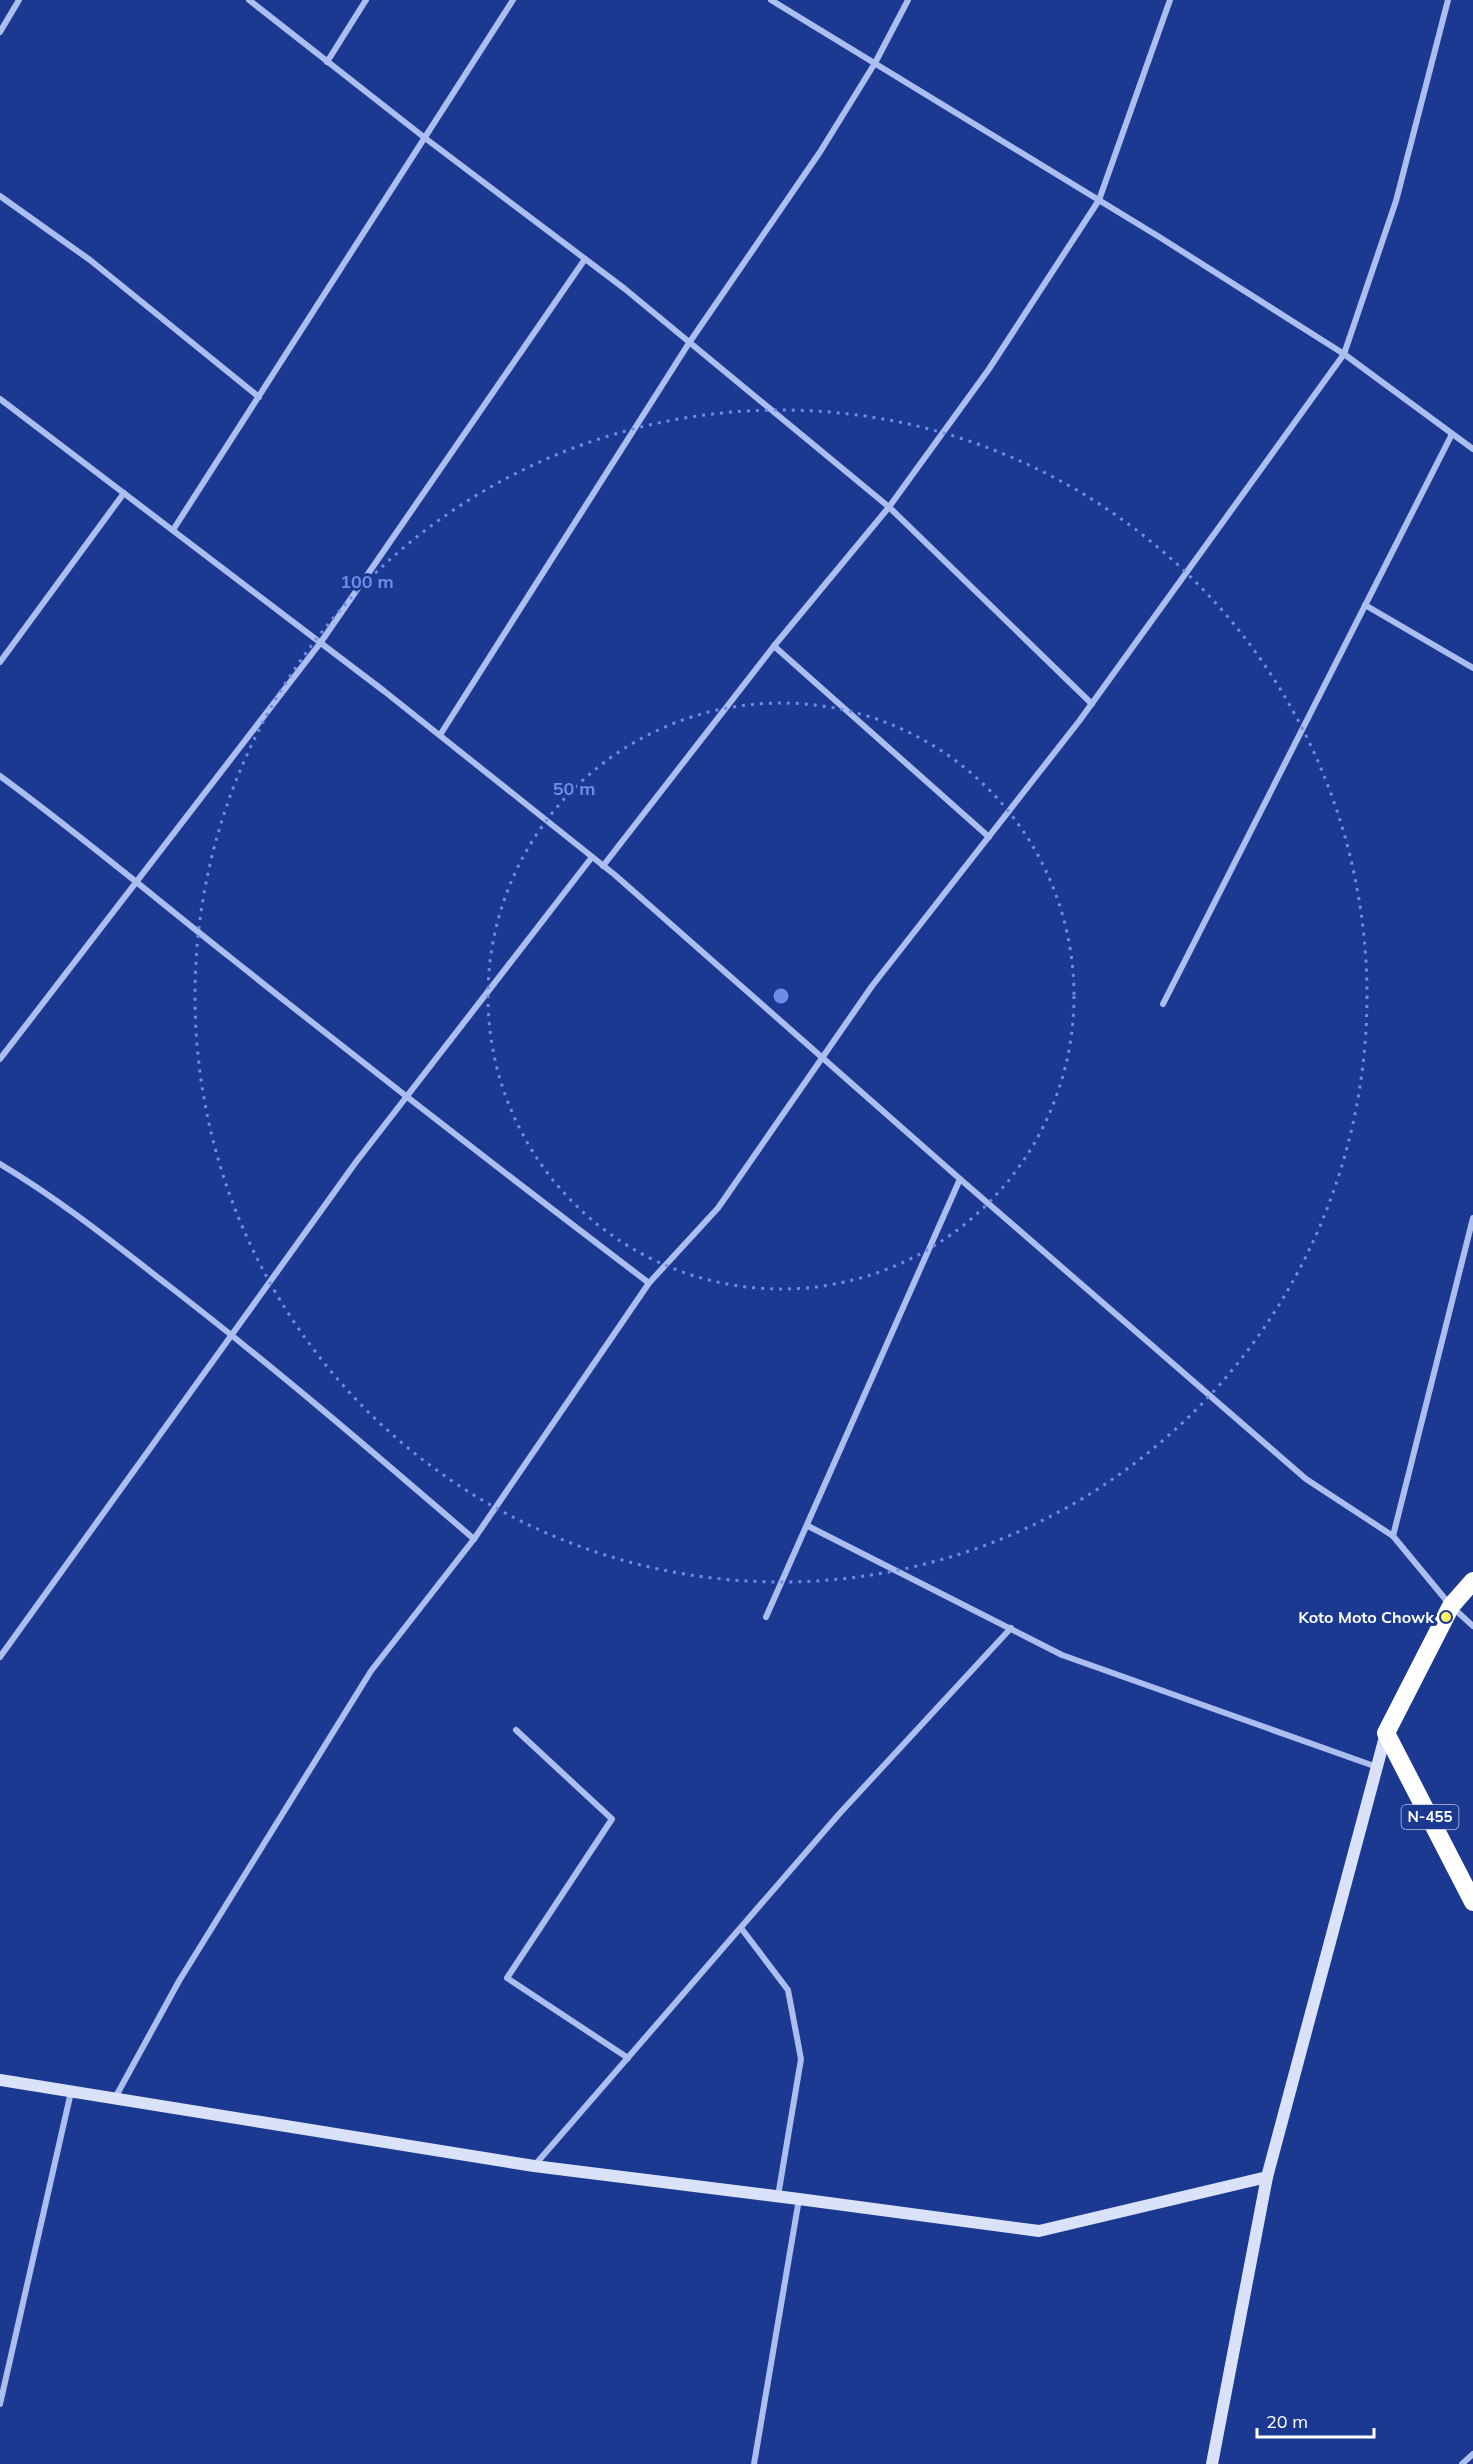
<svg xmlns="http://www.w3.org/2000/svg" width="1473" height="2464" viewBox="0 0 1473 2464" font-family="Mulish,sans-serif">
	<rect width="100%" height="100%" fill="#1c3992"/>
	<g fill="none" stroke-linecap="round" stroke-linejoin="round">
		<g stroke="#acbeef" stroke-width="6">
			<path d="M 249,0 L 425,138 L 625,289 L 889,507 L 1092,704"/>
			<path d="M 771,0 L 1161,238 L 1344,354 L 1473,449"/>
			<path d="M 0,32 L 19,0"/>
			<path d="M 327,62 L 366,0"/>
			<path d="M 0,196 L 90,260 L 259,397"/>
			<path d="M 0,399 L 384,691 L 615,875 L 960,1179 L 1306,1479 L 1393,1536 L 1451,1606 L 1473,1626"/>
			<path d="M 173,530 L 513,0"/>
			<path d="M 1365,605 L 1473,668"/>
			<path d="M 774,646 L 989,837"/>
			<path d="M 0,662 L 124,493"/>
			<path d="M 440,735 L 689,343 L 820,152 L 875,63 L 908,0"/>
			<path d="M 0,776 C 79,834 154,897 231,958 C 369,1068 508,1176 649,1283"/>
			<path d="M 603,866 L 774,646 L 889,507 L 989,369 L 1099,200 L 1170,0"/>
			<path d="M 1163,1004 L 1452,434"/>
			<path d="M 0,1059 L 321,642 L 585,259"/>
			<path d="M 0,1164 C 59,1199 115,1244 169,1286 C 274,1367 374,1453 474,1539"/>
			<path d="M 808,1526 L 1062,1655 L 1377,1767"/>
			<path d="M 1393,1536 L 1473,1218"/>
			<path d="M 766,1617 L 960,1179"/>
			<path d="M 0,1657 L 356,1162 L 592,857"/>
			<path d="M 516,1730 L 612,1819 L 507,1978 L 628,2058"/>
			<path d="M 741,1928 L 788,1990 L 801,2059 L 778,2196"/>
			<path d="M 115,2098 L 179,1981 L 371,1671 L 474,1539 L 649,1283 L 718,1208 L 872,986 L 1080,720 L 1344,354 L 1396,201 L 1448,0"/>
			<path d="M 534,2166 L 840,1813 L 1011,1628"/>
			<path d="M 0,2404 L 71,2092"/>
			<path d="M 754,2464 L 799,2199"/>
			<path d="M 1462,2464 L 1473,2454"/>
		</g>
		<g stroke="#dae2fa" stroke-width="12">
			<path d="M 0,2080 L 534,2166 L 799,2199 L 1039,2231 L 1267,2177"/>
			<path d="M 1212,2464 L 1267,2177 L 1386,1733"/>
		</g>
		<path stroke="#fff" stroke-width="18" d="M 1473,1581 L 1451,1606 L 1386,1733 L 1473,1902"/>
	</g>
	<g fill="none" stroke="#6c8ce6" stroke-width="3" stroke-dasharray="3 6">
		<circle cx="781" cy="996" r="293"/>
		<circle cx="781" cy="996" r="586"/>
	</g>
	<circle fill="#fff06a" stroke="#1c3992" stroke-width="2" cx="1446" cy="1617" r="6"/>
	<g text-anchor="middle" stroke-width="6" stroke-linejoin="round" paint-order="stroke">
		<rect fill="#1c3992" stroke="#bbc4de" stroke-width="1.5" x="1401.5" y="1805" width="57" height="24" rx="4.5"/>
		<g font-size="15" font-weight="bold" fill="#fff">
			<text x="1430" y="1822">N-455</text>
		</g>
		<g font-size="16" font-weight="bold" fill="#fff" stroke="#1c3992" text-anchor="end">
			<text x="1434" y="1623">Koto Moto Chowk</text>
		</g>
	</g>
	<circle cx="781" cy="996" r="9" fill="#6c8ce6" stroke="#1c3992" stroke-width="3"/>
	<g font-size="18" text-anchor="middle" font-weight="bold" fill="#6c8ce6" stroke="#1c3992" stroke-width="6" stroke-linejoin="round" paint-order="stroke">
		<text x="367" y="588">100 m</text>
		<text x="574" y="795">50 m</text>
	</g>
	<path d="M1257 2428v9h117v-9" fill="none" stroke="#ffffff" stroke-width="3"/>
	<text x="1266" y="2428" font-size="18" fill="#ffffff" stroke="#1c3992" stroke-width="4.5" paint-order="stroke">20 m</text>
</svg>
